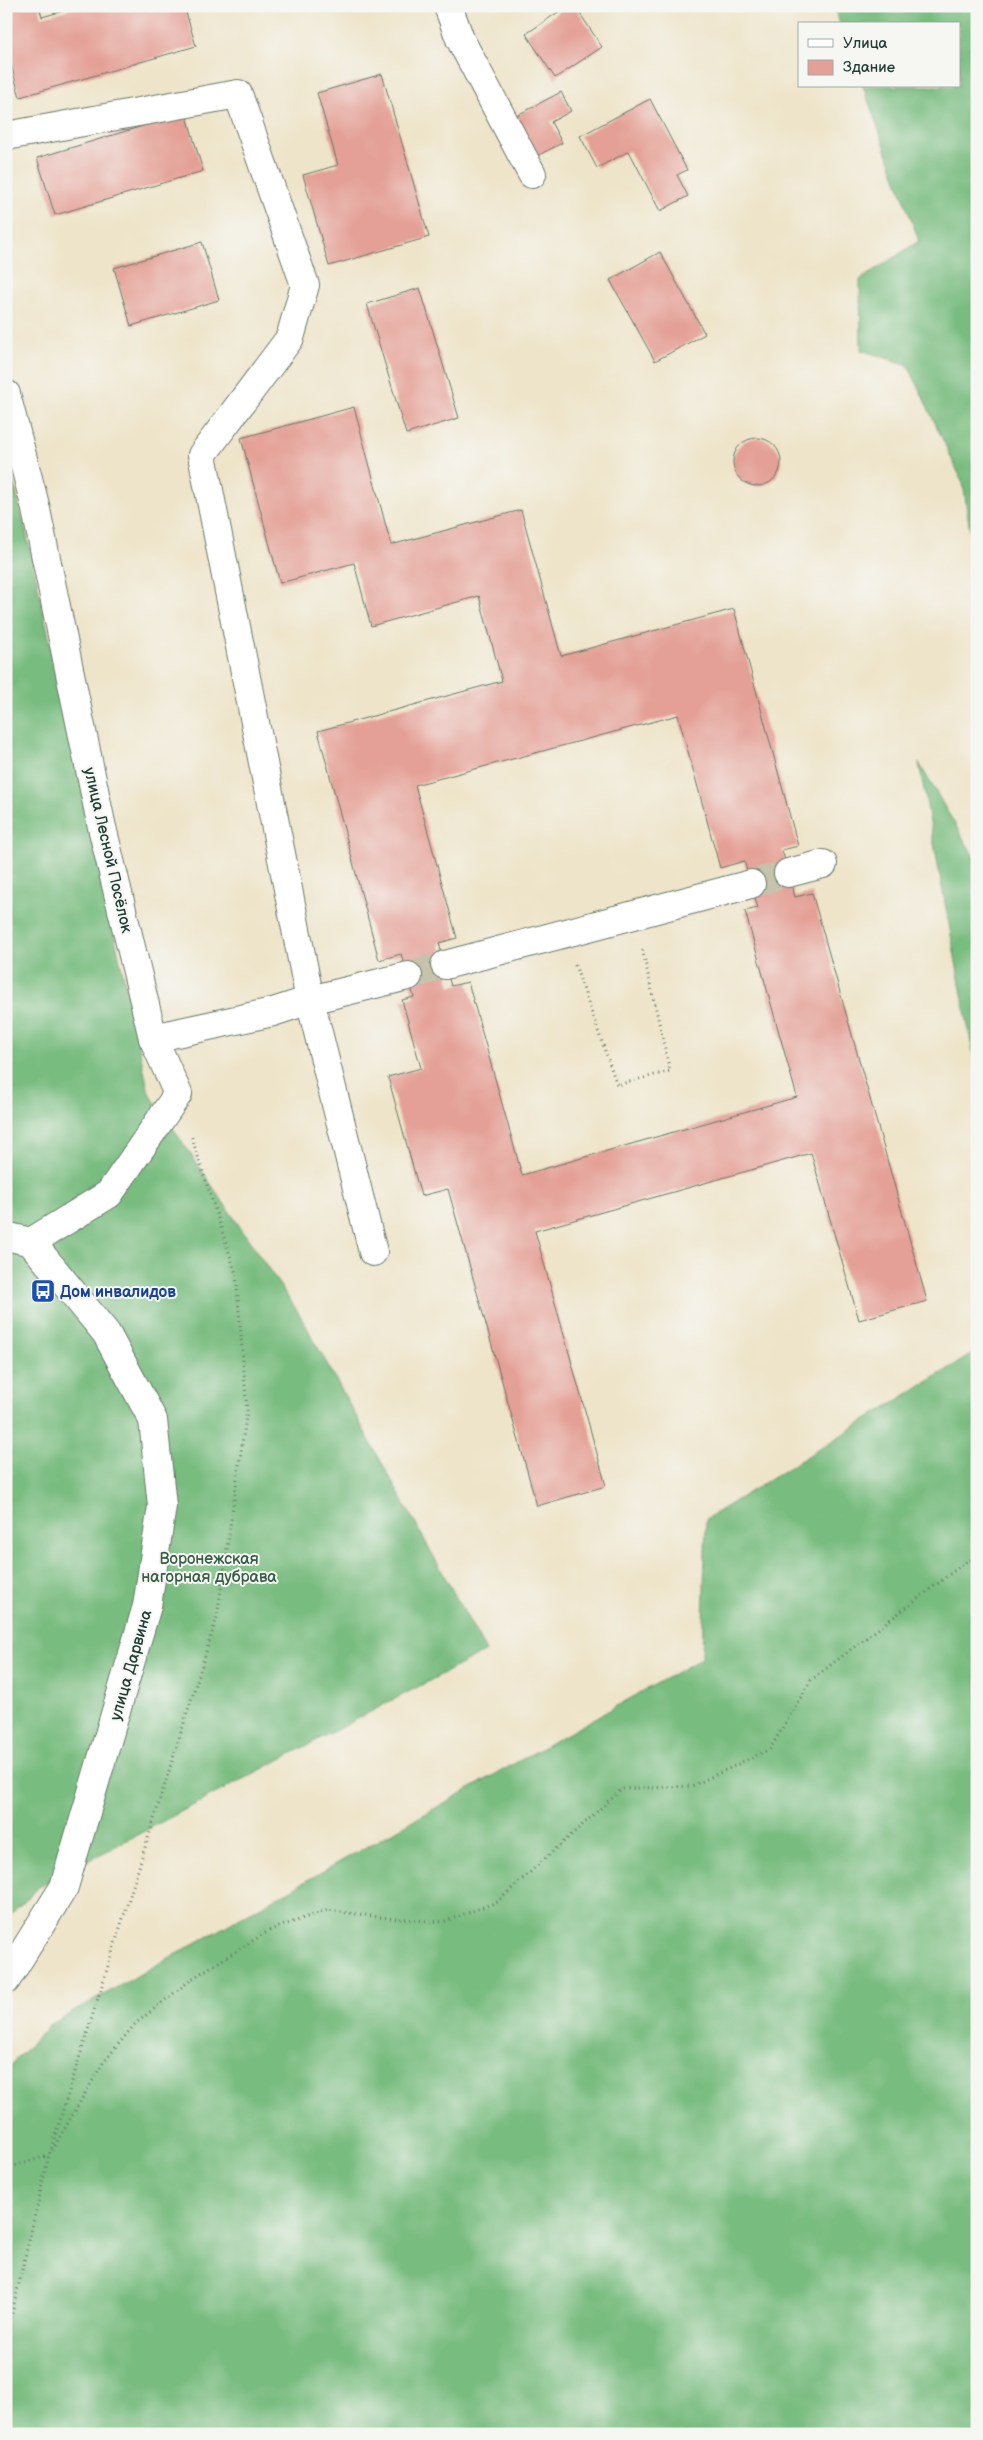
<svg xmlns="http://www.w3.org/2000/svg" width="983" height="2440" viewBox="0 0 983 2440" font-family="'Balsamiq Sans',sans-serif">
	<rect width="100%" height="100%" fill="#f6f6f2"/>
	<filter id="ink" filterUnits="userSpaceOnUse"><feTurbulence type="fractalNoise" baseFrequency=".02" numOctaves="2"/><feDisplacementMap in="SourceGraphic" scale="10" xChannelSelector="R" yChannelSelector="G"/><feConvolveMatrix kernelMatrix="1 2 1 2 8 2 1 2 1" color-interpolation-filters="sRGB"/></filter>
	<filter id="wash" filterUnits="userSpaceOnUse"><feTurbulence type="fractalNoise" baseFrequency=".0096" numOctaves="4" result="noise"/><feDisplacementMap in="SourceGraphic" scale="20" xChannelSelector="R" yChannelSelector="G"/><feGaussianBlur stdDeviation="1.12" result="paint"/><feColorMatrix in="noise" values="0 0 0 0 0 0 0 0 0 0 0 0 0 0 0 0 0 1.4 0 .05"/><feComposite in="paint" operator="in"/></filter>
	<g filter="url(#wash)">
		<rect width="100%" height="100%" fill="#eee4c9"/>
		<g fill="#78bc7f" stroke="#4c7c5a">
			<path d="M 834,6 L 977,6 L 977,578 L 963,483 L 908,365 L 861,350 L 860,280 L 919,241 L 863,86 L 959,86 L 959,24 L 840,24 Z"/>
			<path d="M 6,453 L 26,532 L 149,1093 L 300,1315 L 486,1651 L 40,1886 L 6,1920 Z"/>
			<path d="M 919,763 L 977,862 L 977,1075 Z"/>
			<path d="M 977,1351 L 977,2434 L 6,2434 L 6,2069 L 50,2025 L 702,1658 L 706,1519 Z"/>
		</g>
		<g id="blocks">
			<g fill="#e4a096" fill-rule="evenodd">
				<path d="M 6,6 L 39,6 L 42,17 L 81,6 L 184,6 L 196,46 L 20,97 L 6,47 Z"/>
				<path d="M 567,6 L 575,6 L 602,47 L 555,78 L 526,34 Z"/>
				<path d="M 382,74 L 429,237 L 329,266 L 303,175 L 338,165 L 317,93 Z"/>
				<path d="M 561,92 L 571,111 L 551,122 L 562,143 L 529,160 L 508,120 Z"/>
				<path d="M 650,99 L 687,170 L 677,175 L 688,196 L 660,211 L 629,151 L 597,168 L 580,136 Z"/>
				<path d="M 186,113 L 203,171 L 55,215 L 37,158 Z"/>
				<path d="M 202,242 L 219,300 L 131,326 L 114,268 Z"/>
				<path d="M 660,252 L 705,334 L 655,361 L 610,280 Z"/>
				<path d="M 420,288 L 459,418 L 406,434 L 367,304 Z"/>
				<path d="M 354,407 L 391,545 L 521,510 L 561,656 L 734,609 L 798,846 L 782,850 L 795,897 L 812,893 L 927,1301 L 859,1320 L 811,1153 L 535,1231 L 606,1486 L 537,1506 L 448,1189 L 421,1196 L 388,1077 L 421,1068 L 402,1000 L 414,997 L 401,954 L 379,960 L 318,731 L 502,681 L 479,596 L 371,626 L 354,563 L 280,583 L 241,438 ZM 678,715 L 720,868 L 744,861 L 758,908 L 745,911 L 797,1097 L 522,1175 L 468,982 L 451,986 L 439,943 L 457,938 L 415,785 Z"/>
				<circle cx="757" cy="462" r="24"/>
			</g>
		</g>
	</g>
	<g filter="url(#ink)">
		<use href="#blocks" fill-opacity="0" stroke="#677768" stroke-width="1"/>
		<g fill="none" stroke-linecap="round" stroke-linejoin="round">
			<g stroke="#c5c3ab" stroke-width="28" stroke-dasharray="28 14" stroke-linecap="butt">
				<path d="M 751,884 L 788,873"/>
				<path d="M 408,976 L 445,965"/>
			</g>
			<defs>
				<g id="minor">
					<path d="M 448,6 L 460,39 L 532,174"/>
					<path d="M 6,136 L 238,94 L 305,285 L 290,338 L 202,455 L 310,1000 L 373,1252"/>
					<path d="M 6,394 L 35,505 L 101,823 L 153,1038 L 178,1094 L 109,1194 L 31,1242"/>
					<path d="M 788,873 L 823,864"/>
					<path d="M 445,965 L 751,884"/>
					<path d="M 153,1038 L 273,1012 L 310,1000 L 408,976"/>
					<path d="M 6,1236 L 31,1242 L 106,1333 L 153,1420 L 162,1506 L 147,1606 L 64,1887 L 6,1980"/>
				</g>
			</defs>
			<use href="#minor" stroke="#677768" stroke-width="30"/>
			<g stroke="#677768" stroke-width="3" stroke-dasharray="1 4" stroke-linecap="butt">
				<path d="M 575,965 L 617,1085 L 670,1071 L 642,948"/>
				<path d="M 52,2150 L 103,2063 L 135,2024 L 193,1978 L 270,1930 L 327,1910 L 387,1918 L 443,1922 L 497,1902 L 622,1789 L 692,1786 L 770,1749 L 811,1680 L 967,1561 L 977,1558"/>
				<path d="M 6,2169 L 49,2155"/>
				<path d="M 6,2338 L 49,2155 L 217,1617 L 247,1410 L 236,1274 L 191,1135"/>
			</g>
			<use href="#minor" stroke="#fff" stroke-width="28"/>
		</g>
	</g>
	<defs>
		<symbol id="bus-square" viewBox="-11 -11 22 22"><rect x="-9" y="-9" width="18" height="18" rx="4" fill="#1a4fb4" stroke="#f6f6f2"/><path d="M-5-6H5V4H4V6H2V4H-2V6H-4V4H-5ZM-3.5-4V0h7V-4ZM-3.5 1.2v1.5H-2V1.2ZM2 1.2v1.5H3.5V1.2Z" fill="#fff"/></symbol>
	</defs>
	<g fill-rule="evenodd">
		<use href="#bus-square" x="29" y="1277" width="28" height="28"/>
	</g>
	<g text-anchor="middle" stroke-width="4" stroke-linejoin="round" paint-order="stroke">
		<g font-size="16" fill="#1f3d34" stroke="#f6f6f2">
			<text transform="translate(109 850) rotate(77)" y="6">улица Лесной Посёлок</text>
			<text transform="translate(130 1665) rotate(-74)" y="6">улица Дарвина</text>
		</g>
		<g font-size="16" font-weight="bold" fill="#164399" stroke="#f6f6f2" text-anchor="start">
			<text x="60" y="1297">Дом инвалидов</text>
		</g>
		<g font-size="16" fill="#375d48" stroke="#f6f6f2">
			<text x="209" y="1564">Воронежская<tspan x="209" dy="18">нагорная дубрава</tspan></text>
		</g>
	</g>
	<rect width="983" height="2440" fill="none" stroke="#f6f6f2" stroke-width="25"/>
	<rect x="798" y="22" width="162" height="65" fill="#f6f6f2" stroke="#a0aca6"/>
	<rect x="808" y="39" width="25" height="8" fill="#ffffff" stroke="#a0aca6"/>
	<text x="843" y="48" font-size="15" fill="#1f3d34">Улица</text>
	<rect x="808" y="60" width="25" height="15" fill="#e4a096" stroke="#a0aca6"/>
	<text x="843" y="72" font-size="15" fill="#1f3d34">Здание</text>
</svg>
